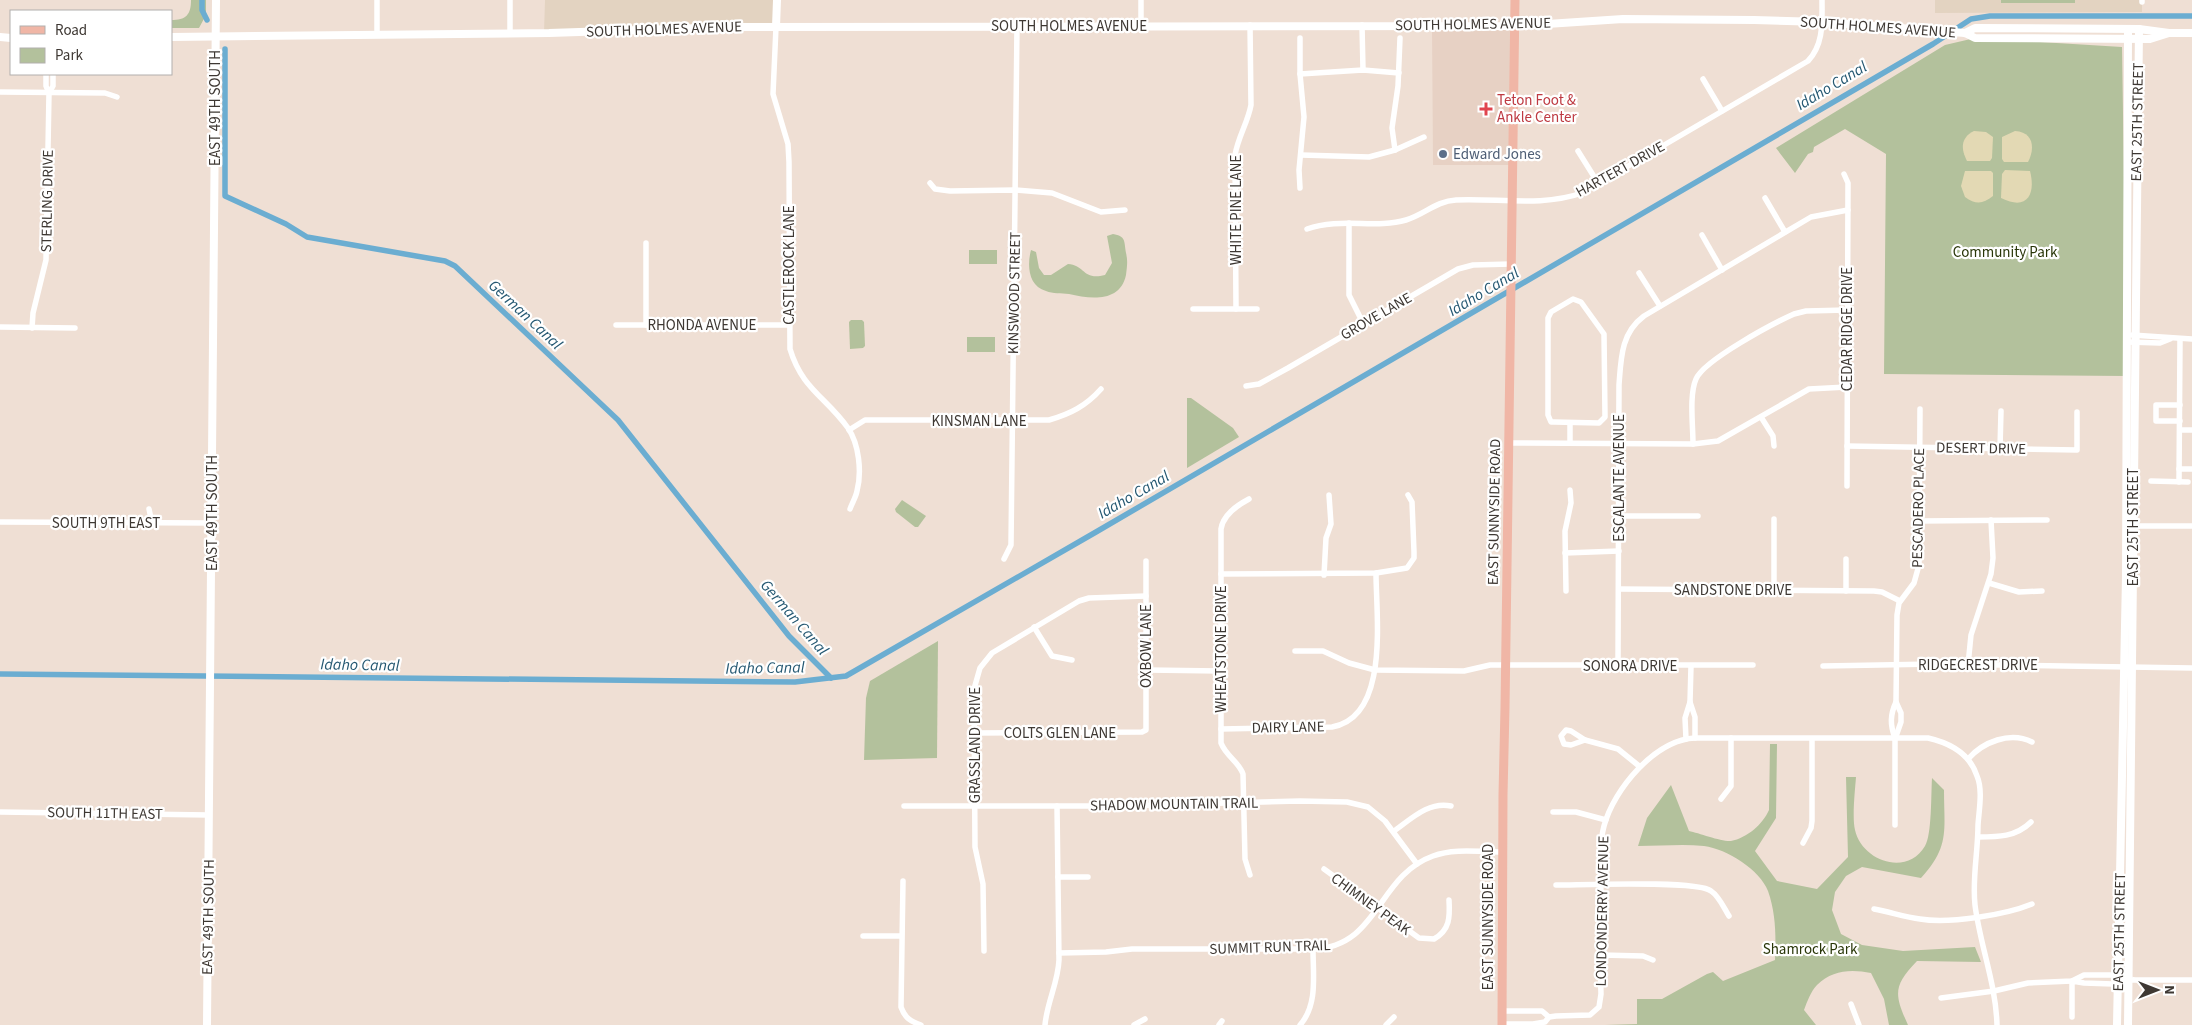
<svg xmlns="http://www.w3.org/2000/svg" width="2192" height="1025" viewBox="0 0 2192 1025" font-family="'Source Sans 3',sans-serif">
	<rect width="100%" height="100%" fill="#efdfd4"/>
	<path fill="#e7d1c4" d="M 1432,25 L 1515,26 L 1512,165 L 1433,165 Z"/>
	<g fill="#e3d3c1">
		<path d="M 545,0 L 777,0 L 776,27 L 544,33 Z"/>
		<path d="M 1935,0 L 2142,0 L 2142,12 L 1935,13 Z"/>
	</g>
	<g fill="#b3c19c">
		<path d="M 191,0 L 206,0 L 206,15 L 199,28 L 171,28 L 171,20 C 186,20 191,15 191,0 Z"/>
		<rect x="2001" y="0" width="74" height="3"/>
		<path d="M 1975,38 L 2122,47 L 2127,376 L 1884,374 L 1886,154 L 1845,129 L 1814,147 L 1813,152 L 1808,154 L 1795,173 L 1776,148 L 1945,45 Z"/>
		<path d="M 1113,234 C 1126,236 1124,241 1126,253 C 1128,261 1127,267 1126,275 C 1120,303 1090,299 1069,294 C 1061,293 1053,294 1046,291 C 1028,286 1027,265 1031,250 L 1036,252 L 1039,268 L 1044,275 L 1051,275 L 1068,264 C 1085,265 1083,281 1105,275 L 1112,263 L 1107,236 Z"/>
		<rect x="969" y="250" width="28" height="14"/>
		<path d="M 851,320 L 862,320 L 864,322 L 865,346 L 863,348 L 850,349 L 849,322 Z"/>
		<rect x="967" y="337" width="28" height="15"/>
		<path d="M 1187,398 L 1191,398 L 1233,428 L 1239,437 L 1187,468 Z"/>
		<path d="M 902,500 L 926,516 L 918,527 L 915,527 L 896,512 L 895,509 Z"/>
		<path d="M 938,641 L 937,758 L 864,760 L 866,698 L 870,681 Z"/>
		<path d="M 1770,744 L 1777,744 L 1776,818 L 1755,851 L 1777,881 L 1817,889 L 1848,857 L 1846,777 L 1856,777 C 1855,790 1852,818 1855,830 C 1862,861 1907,877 1925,846 C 1932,835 1931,793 1932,778 L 1944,790 C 1944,831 1950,846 1921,878 L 1862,867 L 1846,876 L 1835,892 L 1832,910 L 1841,934 L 1862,945 L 1903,951 L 1975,947 L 1981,962 L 1917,961 C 1893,986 1894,994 1908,1025 L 1889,1025 L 1884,999 L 1871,973 C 1851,969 1832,970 1817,985 C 1811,991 1807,1002 1804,1010 L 1816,1025 L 1605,1025 L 1637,1024 L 1637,999 L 1662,999 L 1707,974 L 1713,972 L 1723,981 L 1775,960 C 1776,937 1776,914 1768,891 C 1760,870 1727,849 1704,846 C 1683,844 1660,846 1638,846 L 1647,818 L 1671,785 L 1689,831 C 1699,833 1722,842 1731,841 C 1747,838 1763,824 1769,810 Z"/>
	</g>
	<g fill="#e3d9b4">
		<path d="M 1974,131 L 1986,132 L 1993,137 L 1992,158 L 1990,161 L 1967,161 C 1961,149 1960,138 1974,131 Z"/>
		<path d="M 2015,131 C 2034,132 2035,149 2028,162 L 2004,162 L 2002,159 L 2002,137 Z"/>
		<path d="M 2005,170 L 2030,171 C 2036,195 2027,211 2001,198 L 2002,174 Z"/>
		<path d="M 1965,171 L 1991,171 L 1993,173 L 1993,196 C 1983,204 1976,205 1965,197 L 1961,186 Z"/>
	</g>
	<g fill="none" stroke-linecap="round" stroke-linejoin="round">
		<g stroke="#6badd1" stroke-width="5.5">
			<path d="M 202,0 L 202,10 L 207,20"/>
			<path d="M 225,49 L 225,196 L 286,224 L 307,237 L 445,261 L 455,266 L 618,420 L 789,636 L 831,678"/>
			<path d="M 0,674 L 795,682 L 846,676 L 1096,532 L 1933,44 L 1971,19 L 1990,16 L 2192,16"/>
		</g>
		<g stroke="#fff" stroke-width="5.5">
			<path d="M 1141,0 L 1141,26"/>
			<path d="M 2142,0 L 2142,2"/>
			<path d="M 1362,25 L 1363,70"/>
			<path d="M 776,27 L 773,94 L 788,144 L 789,162 L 790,349 C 802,389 826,397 848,428 C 859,444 862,472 857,491 C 856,497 852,503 850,509"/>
			<path d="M 510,33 L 510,0"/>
			<path d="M 377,35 L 377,0"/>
			<path d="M 1300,38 L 1300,74 L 1304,117 L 1299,170 L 1300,188"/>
			<path d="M 46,74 L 46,86 L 49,93"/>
			<path d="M 1300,74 L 1363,70 L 1399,73"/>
			<path d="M 1703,79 L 1722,111"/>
			<path d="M 0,92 L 105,93 L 117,97"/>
			<path d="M 1395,150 L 1392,128 L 1398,86 L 1400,38"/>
			<path d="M 1578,151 L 1598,183"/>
			<path d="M 1301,155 L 1369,157 L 1395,150 L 1424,137"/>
			<path d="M 1844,174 L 1848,183 L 1847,486"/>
			<path d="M 930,183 L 935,189 L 950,191 L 1015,190 L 1052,193 L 1101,212 L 1125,210"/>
			<path d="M 1765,198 L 1785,232"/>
			<path d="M 1349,223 L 1349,295 L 1363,323"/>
			<path d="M 1307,229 C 1340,217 1375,229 1406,220 C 1424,215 1436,201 1456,200 C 1497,198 1542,207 1582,193 L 1808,61 C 1824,44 1822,22 1822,0"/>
			<path d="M 1702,235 L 1722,270"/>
			<path d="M 1639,273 L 1660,306"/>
			<path d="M 1573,299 L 1581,302 L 1604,334 L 1605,417 L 1599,423 L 1554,422 L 1551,422 L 1548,415 L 1548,318 L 1551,312 Z"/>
			<path d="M 1193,309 L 1257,309"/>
			<path d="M 1236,309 L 1235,155 C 1238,137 1248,122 1251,105 L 1250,25"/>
			<path d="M 616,325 L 789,325"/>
			<path d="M 646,325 L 646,243"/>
			<path d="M 0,327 L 75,328"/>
			<path d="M 32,328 L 33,313 L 46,260 L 49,93 L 53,86 L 53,74"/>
			<path d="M 2132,335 L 2192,339"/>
			<path d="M 2127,342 L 2160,343 L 2170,339"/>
			<path d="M 1246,386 L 1259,384 L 1288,368 L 1458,269 L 1473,265 L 1511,264"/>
			<path d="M 2180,405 L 2156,405 L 2156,421 L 2180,421"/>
			<path d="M 1761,417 L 1773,436 L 1774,446"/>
			<path d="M 849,430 L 865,420 L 1049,420 C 1070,414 1086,406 1101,389"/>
			<path d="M 2180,430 L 2192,430"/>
			<path d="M 1509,443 L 1693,444 L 1718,441 L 1809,389 L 1847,387"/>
			<path d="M 1570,443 L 1570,423"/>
			<path d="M 1693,444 C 1693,425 1689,395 1696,379 C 1704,360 1774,323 1794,314 L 1806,311 L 1847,310"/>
			<path d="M 1847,446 L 2077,450 L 2077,412"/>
			<path d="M 2000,448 L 2001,411"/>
			<path d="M 2179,469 L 2192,469"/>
			<path d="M 2151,481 L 2188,482"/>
			<path d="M 2179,482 L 2180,339"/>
			<path d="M 1249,499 C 1236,506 1223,515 1221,529 L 1221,743 C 1226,756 1239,762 1243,774 L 1245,859 L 1250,875"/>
			<path d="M 149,509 L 152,523"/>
			<path d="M 1620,516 L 1698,516"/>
			<path d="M 1774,519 L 1774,590"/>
			<path d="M 1919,521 L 2047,520"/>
			<path d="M 0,522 L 212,523"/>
			<path d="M 2133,526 L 2192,526"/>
			<path d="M 1565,553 L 1619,551"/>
			<path d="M 1004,559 L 1011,545 L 1017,26"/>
			<path d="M 1846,559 L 1846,591"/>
			<path d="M 1221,574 L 1376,573 L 1407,568 L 1414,558 L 1414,552 L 1412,502 L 1408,495"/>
			<path d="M 1324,575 L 1326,538 L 1331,524 L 1329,495"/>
			<path d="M 1989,583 L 2019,592 L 2042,591"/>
			<path d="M 1619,589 L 1874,591 L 1882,592 L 1900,601"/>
			<path d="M 1566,591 L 1565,531 L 1571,503 L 1570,490"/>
			<path d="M 1034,627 L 1052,656 L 1072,660"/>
			<path d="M 1295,651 L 1323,651 L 1349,663 L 1375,670 L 1464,671 L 1490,665 L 1753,665"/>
			<path d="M 1968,665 L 1971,635 L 1991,574 L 1993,558 L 1991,520"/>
			<path d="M 1618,666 L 1619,385 C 1621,358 1621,333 1644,316 L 1811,217 L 1848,210"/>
			<path d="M 1691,666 L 1690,702 L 1695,717 L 1695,738"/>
			<path d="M 1823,666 L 1935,664 L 2192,668"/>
			<path d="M 1147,670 L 1220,671"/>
			<path d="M 1221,729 L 1332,727 C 1390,717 1376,616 1376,573"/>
			<path d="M 1566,730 L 1571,731 L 1585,740 L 1571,745 L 1564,744 L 1561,736 Z"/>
			<path d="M 974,733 L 1142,732 L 1146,730 L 1146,561"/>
			<path d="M 1895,738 C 1890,725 1890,715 1896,702"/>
			<path d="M 1686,739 L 1685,718 L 1690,702"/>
			<path d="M 1585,740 L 1618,749 L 1639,766"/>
			<path d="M 1968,759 C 1983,742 2010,731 2032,742"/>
			<path d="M 1721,799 L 1731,786 L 1731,738"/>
			<path d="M 904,806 L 1119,806 L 1300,801 L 1347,802 L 1368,807 L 1385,821 L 1417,864"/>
			<path d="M 0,812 L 209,815"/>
			<path d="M 1553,812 L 1576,812 L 1606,820"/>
			<path d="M 1895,825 L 1895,739 L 1901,722 L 1901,713 L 1896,702 L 1897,615 L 1899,603 L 1914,583 L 1919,565 L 1920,409"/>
			<path d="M 1394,831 C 1411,819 1429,801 1451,806"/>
			<path d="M 1978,837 C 1998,837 2016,837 2031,822"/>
			<path d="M 1803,843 L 1811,828 L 1812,821 L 1812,739"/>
			<path d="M 1324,869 L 1419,938 L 1434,939 C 1450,930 1450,917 1449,900"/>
			<path d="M 1058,877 L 1088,877"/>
			<path d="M 903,881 L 901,1007 C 905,1018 910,1021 921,1025"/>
			<path d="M 1556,885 C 1581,885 1697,880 1711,891 C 1719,896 1724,908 1729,916"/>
			<path d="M 1874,909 C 1890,912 1905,917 1920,919 C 1949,924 2005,915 2032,904"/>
			<path d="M 863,936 L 901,936"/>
			<path d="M 984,951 L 983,884 L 975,847 L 974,689 L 980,668 L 992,653 L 1079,601 L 1089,598 L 1146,596"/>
			<path d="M 1059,953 L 1106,952 L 1132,949 L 1313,949 C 1379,947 1377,876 1433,856 C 1454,848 1480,852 1502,852"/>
			<path d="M 1601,955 L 1643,956 L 1653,960"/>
			<path d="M 1941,998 L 1994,991 L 2028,983 L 2072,981 L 2084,975 L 2113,975 L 2118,980 L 2192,980"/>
			<path d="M 1851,1004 L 1859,1025"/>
			<path d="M 1502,1011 L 1542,1011 L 1549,1017"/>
			<path d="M 2072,1017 L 2072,981 L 2084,983 L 2113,984 L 2118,980"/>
			<path d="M 1502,1024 L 1533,1024 L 1545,1022 L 1549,1017 L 1556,1016 L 1590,1015 L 1599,1007 L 1601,994 C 1600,962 1601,930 1601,898 C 1601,874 1598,849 1604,826 C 1614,789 1655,740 1695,738 L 1928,738 C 1950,743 1970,754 1977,776 C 1983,790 1979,810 1978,825 C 1978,852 1972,879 1975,905 C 1980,945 1996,984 1997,1025"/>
			<path d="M 1045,1025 C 1047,1002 1058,983 1059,960 L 1057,806"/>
			<path d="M 1134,1025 L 1145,1019"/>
			<path d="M 1219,1025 L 1222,1021"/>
			<path d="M 1300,1025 C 1318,1005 1313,975 1313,949"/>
			<path d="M 1386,1025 L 1394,1017"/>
		</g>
		<g stroke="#fff" stroke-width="8">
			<path d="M 776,27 L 777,0"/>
			<path d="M 1965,33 L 1975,28 L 2139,29 L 2169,33 L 2192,33"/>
			<path d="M 0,37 L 11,38"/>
			<path d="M 171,37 L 549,33 L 731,27 L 1515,26 L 1623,19 L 1754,20 L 1822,22 L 1965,33 L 1975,38 L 2150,39 L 2169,33"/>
			<path d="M 207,1025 L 216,0"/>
			<path d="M 2117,1025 L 2126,576 L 2128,29"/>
			<path d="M 2128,1025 L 2139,29"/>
		</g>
		<path stroke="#f0b6a6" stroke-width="9" d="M 1502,1025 L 1503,795 L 1505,708 L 1515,0"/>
	</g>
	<path fill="#e0444e" stroke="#fff" stroke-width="2" d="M1483.5 101.5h5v5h5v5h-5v5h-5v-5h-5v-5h5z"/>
	<circle fill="#5c6f8a" stroke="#fff" stroke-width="2" cx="1443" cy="154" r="5"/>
	<g text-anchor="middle" stroke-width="4.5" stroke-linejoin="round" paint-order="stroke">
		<g font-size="15" fill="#3e3833" stroke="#fff">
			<text transform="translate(1473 24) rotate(-1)" y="5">SOUTH HOLMES AVENUE</text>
			<text x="1069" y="31">SOUTH HOLMES AVENUE</text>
			<text transform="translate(1878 27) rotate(4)" y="5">SOUTH HOLMES AVENUE</text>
			<text transform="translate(664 29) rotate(-2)" y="5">SOUTH HOLMES AVENUE</text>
			<text transform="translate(215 108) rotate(-90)" y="5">EAST 49TH SOUTH</text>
			<text transform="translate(2137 122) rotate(-89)" y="5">EAST 25TH STREET</text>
			<text transform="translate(1620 169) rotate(-29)" y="5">HARTERT DRIVE</text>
			<text transform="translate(47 201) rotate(-89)" y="5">STERLING DRIVE</text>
			<text transform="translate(1236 210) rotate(-90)" y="5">WHITE PINE LANE</text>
			<text transform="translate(789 265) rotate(-90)" y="5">CASTLEROCK LANE</text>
			<text transform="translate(1014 293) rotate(-89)" y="5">KINSWOOD STREET</text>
			<text transform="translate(1376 316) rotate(-30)" y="5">GROVE LANE</text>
			<text x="702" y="330">RHONDA AVENUE</text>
			<text transform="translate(1847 329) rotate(-90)" y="5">CEDAR RIDGE DRIVE</text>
			<text x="979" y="426">KINSMAN LANE</text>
			<text transform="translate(1981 448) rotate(1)" y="5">DESERT DRIVE</text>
			<text transform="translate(1619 478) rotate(-90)" y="5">ESCALANTE AVENUE</text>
			<text transform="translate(1918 508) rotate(-89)" y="5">PESCADERO PLACE</text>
			<text transform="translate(1494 512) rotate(-89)" y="5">EAST SUNNYSIDE ROAD</text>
			<text transform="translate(212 513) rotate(-90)" y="5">EAST 49TH SOUTH</text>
			<text x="106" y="528">SOUTH 9TH EAST</text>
			<text transform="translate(2133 527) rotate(-90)" y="5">EAST 25TH STREET</text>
			<text x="1733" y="595">SANDSTONE DRIVE</text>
			<text transform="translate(1146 646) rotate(-90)" y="5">OXBOW LANE</text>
			<text transform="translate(1221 649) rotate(-90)" y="5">WHEATSTONE DRIVE</text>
			<text x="1978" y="670">RIDGECREST DRIVE</text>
			<text x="1630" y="671">SONORA DRIVE</text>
			<text transform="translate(1288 727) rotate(-1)" y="5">DAIRY LANE</text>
			<text x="1060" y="738">COLTS GLEN LANE</text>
			<text transform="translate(975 745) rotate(-90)" y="5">GRASSLAND DRIVE</text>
			<text transform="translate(1174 804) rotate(-1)" y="5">SHADOW MOUNTAIN TRAIL</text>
			<text transform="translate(105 813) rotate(1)" y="5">SOUTH 11TH EAST</text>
			<text transform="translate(1371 904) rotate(36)" y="5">CHIMNEY PEAK</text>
			<text transform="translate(1602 911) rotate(-89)" y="5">LONDONDERRY AVENUE</text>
			<text transform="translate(208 917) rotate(-89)" y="5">EAST 49TH SOUTH</text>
			<text transform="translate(1488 917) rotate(-90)" y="5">EAST SUNNYSIDE ROAD</text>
			<text transform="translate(2119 932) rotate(-89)" y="5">EAST 25TH STREET</text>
			<text transform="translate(1270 947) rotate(-2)" y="5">SUMMIT RUN TRAIL</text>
		</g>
		<g font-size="15" fill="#be3a42" stroke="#fff" text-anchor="start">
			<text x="1497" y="105">Teton Foot &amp;<tspan x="1497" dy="17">Ankle Center</tspan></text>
		</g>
		<g font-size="15" fill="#4e5e75" stroke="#fff" text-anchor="start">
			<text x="1453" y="159">Edward Jones</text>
		</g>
		<g font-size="15" fill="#293608" stroke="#fff">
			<text x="2005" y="257">Community Park</text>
			<text x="1810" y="954">Shamrock Park</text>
		</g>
		<g font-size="16" font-style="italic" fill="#255872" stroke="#fff">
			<text transform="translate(1831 85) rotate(-31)" y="6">Idaho Canal</text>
			<text transform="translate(1483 291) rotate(-31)" y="6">Idaho Canal</text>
			<text transform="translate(526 314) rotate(43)" y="6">German Canal</text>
			<text transform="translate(1133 494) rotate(-30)" y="6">Idaho Canal</text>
			<text transform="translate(795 617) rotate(49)" y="6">German Canal</text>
			<text transform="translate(360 664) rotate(1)" y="6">Idaho Canal</text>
			<text transform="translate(765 667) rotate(-1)" y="6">Idaho Canal</text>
		</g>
	</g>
	<rect x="10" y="10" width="162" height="65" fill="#ffffff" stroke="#b2afad"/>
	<rect x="20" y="26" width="25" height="8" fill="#f0b6a6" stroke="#b2afad"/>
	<text x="55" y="35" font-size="15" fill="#3e3833">Road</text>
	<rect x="20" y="48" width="25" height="15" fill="#b3c19c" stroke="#b2afad"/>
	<text x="55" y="60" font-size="15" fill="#3e3833">Park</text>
	<g transform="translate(2157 990) rotate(90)" stroke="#ffffff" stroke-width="4" paint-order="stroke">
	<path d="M0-4L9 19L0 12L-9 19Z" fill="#3e3833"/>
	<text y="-8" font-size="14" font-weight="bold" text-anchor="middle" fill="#3e3833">N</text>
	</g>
</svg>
